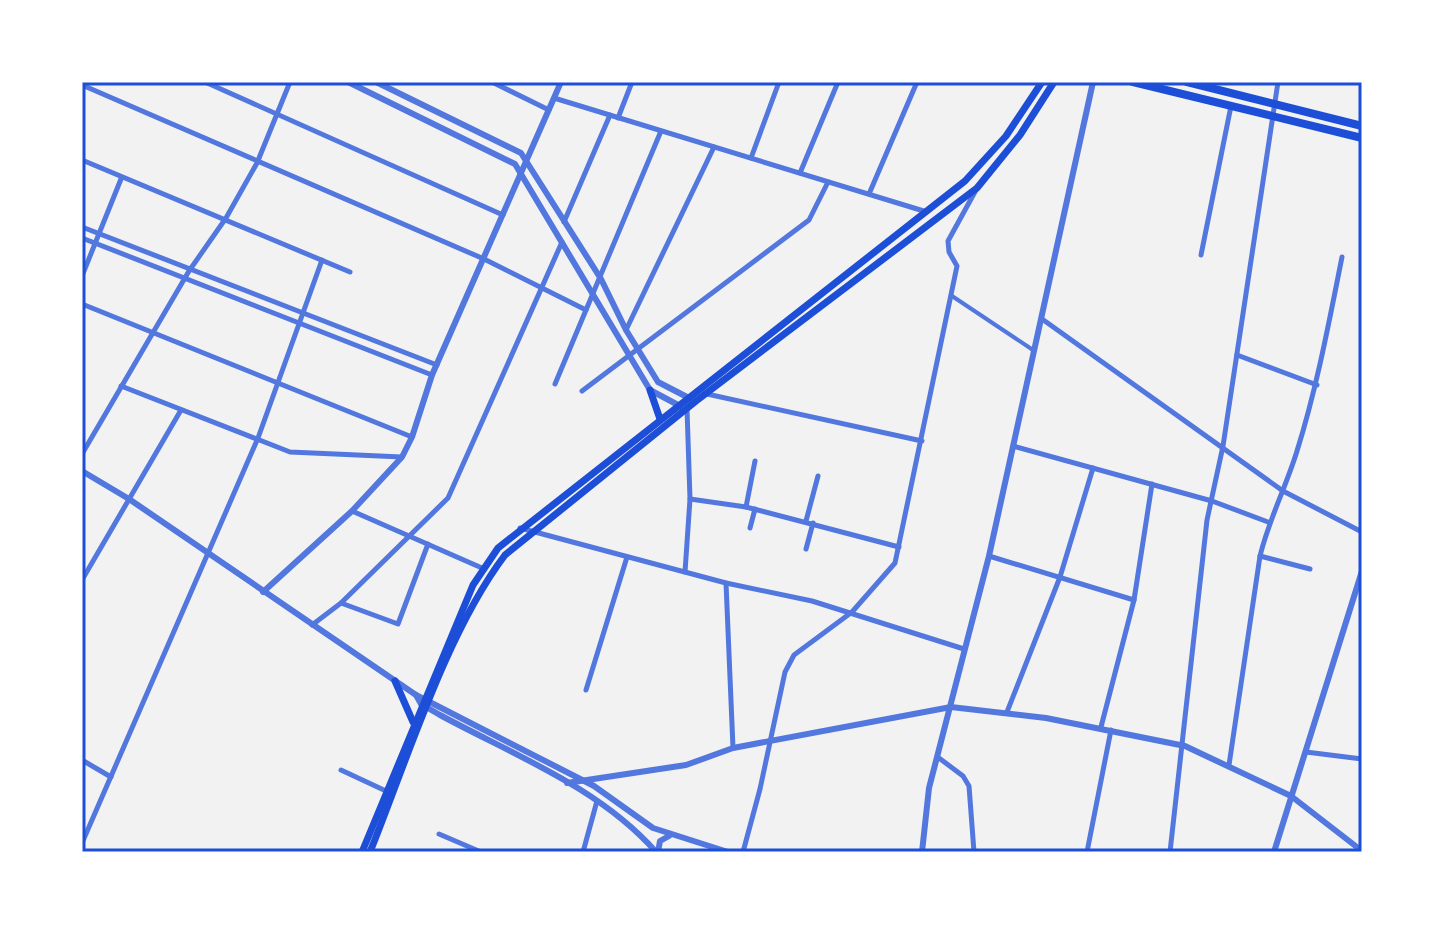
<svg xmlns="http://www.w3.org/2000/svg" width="1444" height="934" viewBox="0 0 1444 934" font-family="'Asap Condensed',sans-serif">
	<rect width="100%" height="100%" fill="#f2f2f2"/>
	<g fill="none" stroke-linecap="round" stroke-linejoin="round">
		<path stroke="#5277de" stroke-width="4" d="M 952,296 L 1033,350"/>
		<g stroke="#5277de" stroke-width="5">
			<path d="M 205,82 L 503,215"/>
			<path d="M 492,82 L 549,110"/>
			<path d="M 82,85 L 484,259 L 586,310"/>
			<path d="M 554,98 L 927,212"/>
			<path d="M 618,118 L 632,82"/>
			<path d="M 751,158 L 779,82"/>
			<path d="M 82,160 L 350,272"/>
			<path d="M 800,173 L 838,82"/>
			<path d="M 869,194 L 917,82"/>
			<path d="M 564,222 L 610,115"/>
			<path d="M 82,227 L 437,365"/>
			<path d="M 82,238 L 432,375"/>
			<path d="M 1201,255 L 1231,106"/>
			<path d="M 82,276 L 121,179"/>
			<path d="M 82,304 L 412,437"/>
			<path d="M 1042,319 L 1283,491 L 1362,532"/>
			<path d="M 626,330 L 714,147"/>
			<path d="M 1237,355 L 1317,385"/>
			<path d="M 555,384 L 661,131"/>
			<path d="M 121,386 L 290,452 L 402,457"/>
			<path d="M 582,391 L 809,220 L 828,182"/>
			<path d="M 707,394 L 922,441"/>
			<path d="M 1013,446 L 1212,501 L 1268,522"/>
			<path d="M 82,454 L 189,271 L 226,218 L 257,163 L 290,82"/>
			<path d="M 690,499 L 746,507 L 899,547"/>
			<path d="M 746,507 L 755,461"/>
			<path d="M 352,511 L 482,568"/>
			<path d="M 806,521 L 818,476"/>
			<path d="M 520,528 L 726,583 L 812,601 L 964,649"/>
			<path d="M 750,528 L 755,509"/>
			<path d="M 806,549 L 813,523"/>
			<path d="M 989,556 L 1134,600"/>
			<path d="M 1260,556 L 1310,569"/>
			<path d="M 685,572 L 690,499 L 687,409"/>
			<path d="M 82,580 L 181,410"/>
			<path d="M 726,583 L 733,748"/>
			<path d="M 341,603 L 398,624 L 428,544"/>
			<path d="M 312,625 L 341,603 L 448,498 L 562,242"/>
			<path d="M 586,690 L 627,557"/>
			<path d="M 1007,712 L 1060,577 L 1093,468"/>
			<path d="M 1101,727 L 1134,600 L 1152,484"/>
			<path d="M 1306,752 L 1362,759"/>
			<path d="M 939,758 L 963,776 L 969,786 L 974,852"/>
			<path d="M 82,760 L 111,777"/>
			<path d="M 1229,765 L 1260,556 C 1269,519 1286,487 1297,451 C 1317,387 1329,322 1342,257"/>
			<path d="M 341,770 L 386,791"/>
			<path d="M 439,834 L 481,852"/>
			<path d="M 82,843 L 258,438 L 322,260"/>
			<path d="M 583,852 L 597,801"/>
			<path d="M 743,852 L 760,789 L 785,672 L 794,655 L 852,612 L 895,563 L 957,266 L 949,252 L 948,241 L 976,190"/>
			<path d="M 1087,852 L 1111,730"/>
			<path d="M 1170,852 L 1207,520 L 1223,446 L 1278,82"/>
		</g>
		<g stroke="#5277de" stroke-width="6">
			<path d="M 348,82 L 515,164 L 650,390 L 680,406"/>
			<path d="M 376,82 L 521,153 L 601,279 L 626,330 L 658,382 L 689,398"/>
			<path d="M 82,471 L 129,499 L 416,695 L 594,786 L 653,828 L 728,852"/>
			<path d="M 263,592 L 352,511 L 402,457 L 412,437 L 432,375 L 561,82"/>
			<path d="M 416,695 L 421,704 L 440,715 C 514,755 600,788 656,852"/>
			<path d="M 567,783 L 686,765 L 733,748 L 951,707 L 1046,718 L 1185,746 L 1291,796 L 1362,851"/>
			<path d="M 658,852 L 660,841 L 669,836"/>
			<path d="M 922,852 L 929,788 L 989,556 L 1093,82"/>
			<path d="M 1274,852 L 1362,571"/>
		</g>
		<g stroke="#1d4ed8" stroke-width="7">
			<path d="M 650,390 L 660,419"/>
			<path d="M 395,681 L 413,722"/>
			<path d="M 362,852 L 473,585 L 498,548 L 965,181 L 1006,136 L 1042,82"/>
			<path d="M 370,852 C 407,760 446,633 505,555 L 696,401 L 977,188 L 1020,135 L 1054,82"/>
		</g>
		<g stroke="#1d4ed8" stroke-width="8">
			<path d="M 1133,82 L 1362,138"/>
			<path d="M 1187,82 L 1362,126"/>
		</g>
	</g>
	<rect width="1444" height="934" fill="none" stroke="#ffffff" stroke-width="168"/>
	<rect x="84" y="84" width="1276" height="766" fill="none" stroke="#1d4ed8" stroke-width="3"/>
</svg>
